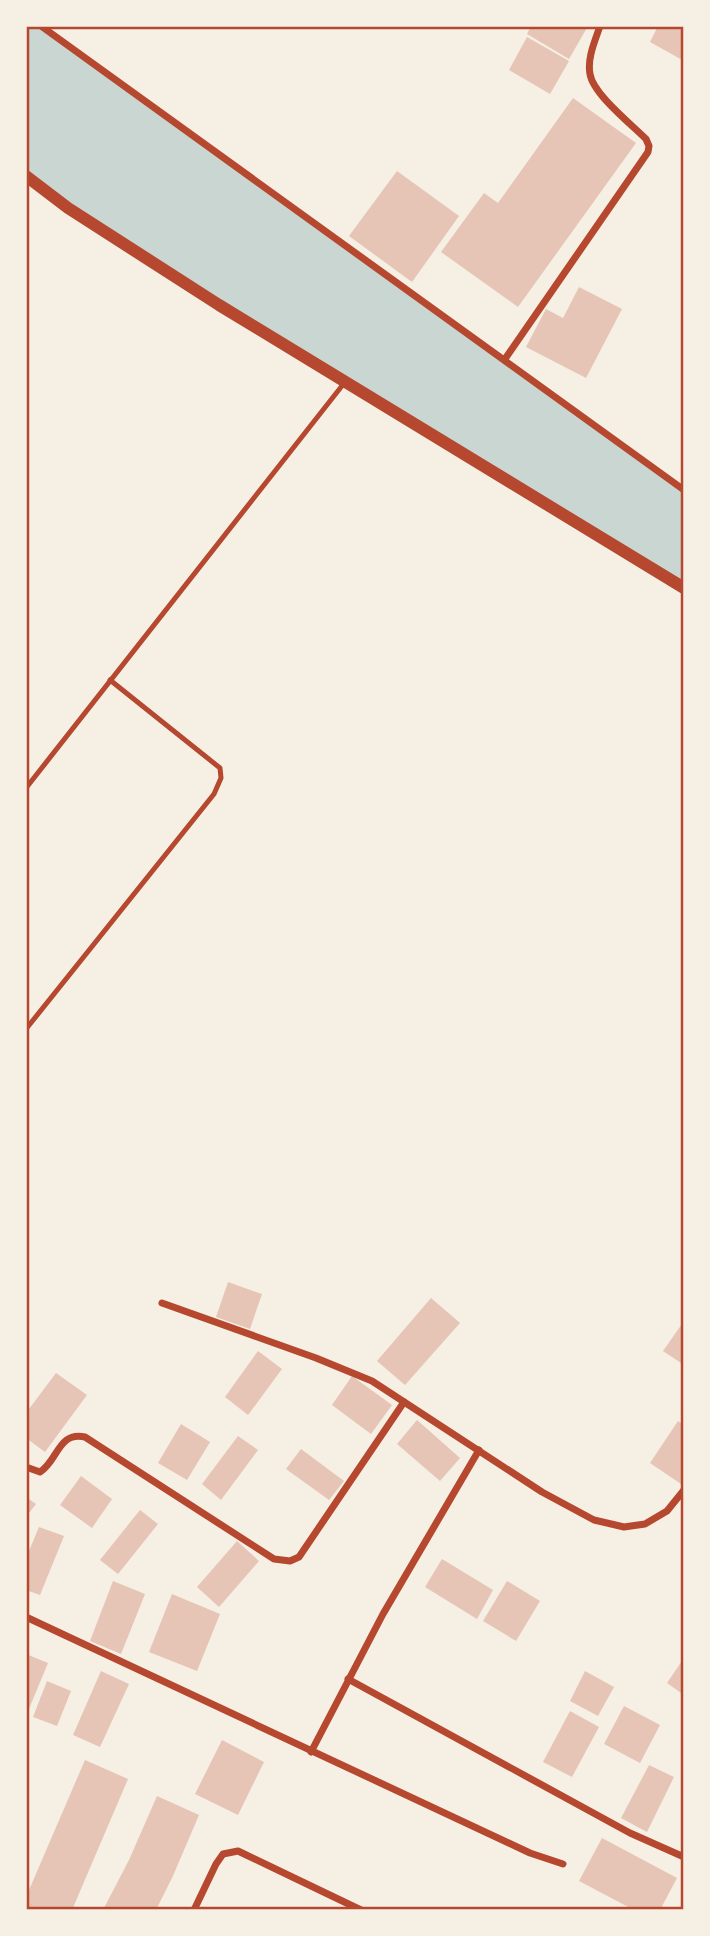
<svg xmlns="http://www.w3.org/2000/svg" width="710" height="1936" viewBox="0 0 710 1936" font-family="'Varela Round',sans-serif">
	<rect width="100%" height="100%" fill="#f6efe4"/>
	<path fill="#c9d6d2" d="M 26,26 L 41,26 L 684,490 L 684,588 L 219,305 L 26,176 Z"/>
	<g fill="#e6c5b7">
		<path d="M 531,26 L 588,26 L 569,59 L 527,34 Z"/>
		<path d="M 658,26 L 684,26 L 684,61 L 650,42 Z"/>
		<path d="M 527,37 L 569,61 L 550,94 L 509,70 Z"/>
		<path d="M 573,98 L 636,143 L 518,307 L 441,252 L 484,193 L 498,203 Z"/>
		<path d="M 397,171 L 459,216 L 412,282 L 349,236 Z"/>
		<path d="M 579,287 L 622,309 L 586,378 L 526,347 L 546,309 L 563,318 Z"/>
		<path d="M 228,1282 L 262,1294 L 250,1329 L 216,1317 Z"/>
		<path d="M 431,1298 L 460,1323 L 405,1385 L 377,1361 Z"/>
		<path d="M 684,1321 L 684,1365 L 663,1351 Z"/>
		<path d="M 258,1351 L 282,1369 L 248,1415 L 225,1397 Z"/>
		<path d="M 56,1373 L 87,1395 L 45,1452 L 26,1438 L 26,1413 Z"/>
		<path d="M 352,1376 L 392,1405 L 371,1434 L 332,1405 Z"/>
		<path d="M 417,1420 L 460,1458 L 440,1481 L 397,1444 Z"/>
		<path d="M 678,1421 L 684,1425 L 684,1486 L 650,1463 Z"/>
		<path d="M 181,1424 L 210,1442 L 187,1480 L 158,1463 Z"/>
		<path d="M 238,1436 L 258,1450 L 221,1500 L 202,1484 Z"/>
		<path d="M 301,1449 L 344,1481 L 329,1500 L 286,1469 Z"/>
		<path d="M 81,1476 L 112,1499 L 92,1528 L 60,1505 Z"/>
		<path d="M 26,1497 L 36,1504 L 26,1517 Z"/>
		<path d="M 140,1510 L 158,1524 L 118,1574 L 100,1560 Z"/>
		<path d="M 39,1527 L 64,1536 L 40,1595 L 26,1590 L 26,1558 Z"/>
		<path d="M 237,1541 L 259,1561 L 219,1607 L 197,1587 Z"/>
		<path d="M 442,1559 L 493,1590 L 477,1619 L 425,1587 Z"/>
		<path d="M 113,1581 L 145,1594 L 121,1654 L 90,1641 Z"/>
		<path d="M 507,1581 L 540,1601 L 516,1641 L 483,1621 Z"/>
		<path d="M 172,1594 L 220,1614 L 197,1671 L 149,1652 Z"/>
		<path d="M 26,1654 L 48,1663 L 26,1716 Z"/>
		<path d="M 684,1658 L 684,1695 L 667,1683 Z"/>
		<path d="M 101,1671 L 129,1684 L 100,1747 L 73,1735 Z"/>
		<path d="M 585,1671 L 614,1687 L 598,1716 L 570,1701 Z"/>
		<path d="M 47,1681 L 71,1691 L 57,1726 L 33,1717 Z"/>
		<path d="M 624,1706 L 660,1725 L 640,1763 L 604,1744 Z"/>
		<path d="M 570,1711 L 599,1727 L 572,1777 L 543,1762 Z"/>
		<path d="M 222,1740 L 264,1762 L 238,1815 L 195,1794 Z"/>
		<path d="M 85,1760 L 128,1779 L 72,1910 L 26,1910 L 26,1897 Z"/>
		<path d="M 649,1765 L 674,1777 L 647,1832 L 621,1818 Z"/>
		<path d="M 157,1796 L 199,1815 L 172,1878 L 156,1910 L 103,1910 L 129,1860 Z"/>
		<path d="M 602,1838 L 677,1878 L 660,1910 L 634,1910 L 579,1881 Z"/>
	</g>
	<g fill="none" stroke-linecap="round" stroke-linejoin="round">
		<g stroke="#b5482f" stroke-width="5">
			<path d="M 26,788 L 345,382"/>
			<path d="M 26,1029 L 214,794 L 221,778 L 220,768 L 110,680"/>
		</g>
		<g stroke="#b5482f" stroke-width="7">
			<path d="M 41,26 L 684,490"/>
			<path d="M 505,359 L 648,152 L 649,146 L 646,139 C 631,124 593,94 590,74 C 587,58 595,41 600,26"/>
			<path d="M 162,1303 L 316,1358 L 372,1381 L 542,1492 L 594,1520 L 624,1527 L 645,1524 L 667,1511 L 684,1490"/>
			<path d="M 26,1467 L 40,1472 C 58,1461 58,1431 85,1437 L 274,1559 L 290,1561 L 299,1557 L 404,1402"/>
			<path d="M 26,1617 L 530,1853 L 563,1864"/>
			<path d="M 348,1679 L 630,1833 L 684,1857"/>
			<path d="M 311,1752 L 383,1614 L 479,1450"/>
			<path d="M 194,1910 L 216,1864 L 223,1854 L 238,1851 L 361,1910"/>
		</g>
		<path stroke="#b5482f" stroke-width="12" d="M 26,176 L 68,208 L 219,305 L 684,588"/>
	</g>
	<rect width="710" height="1936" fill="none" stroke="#f6efe4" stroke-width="56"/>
	<rect x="28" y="28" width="654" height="1880" fill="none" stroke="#b5482f" stroke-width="2.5"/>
</svg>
